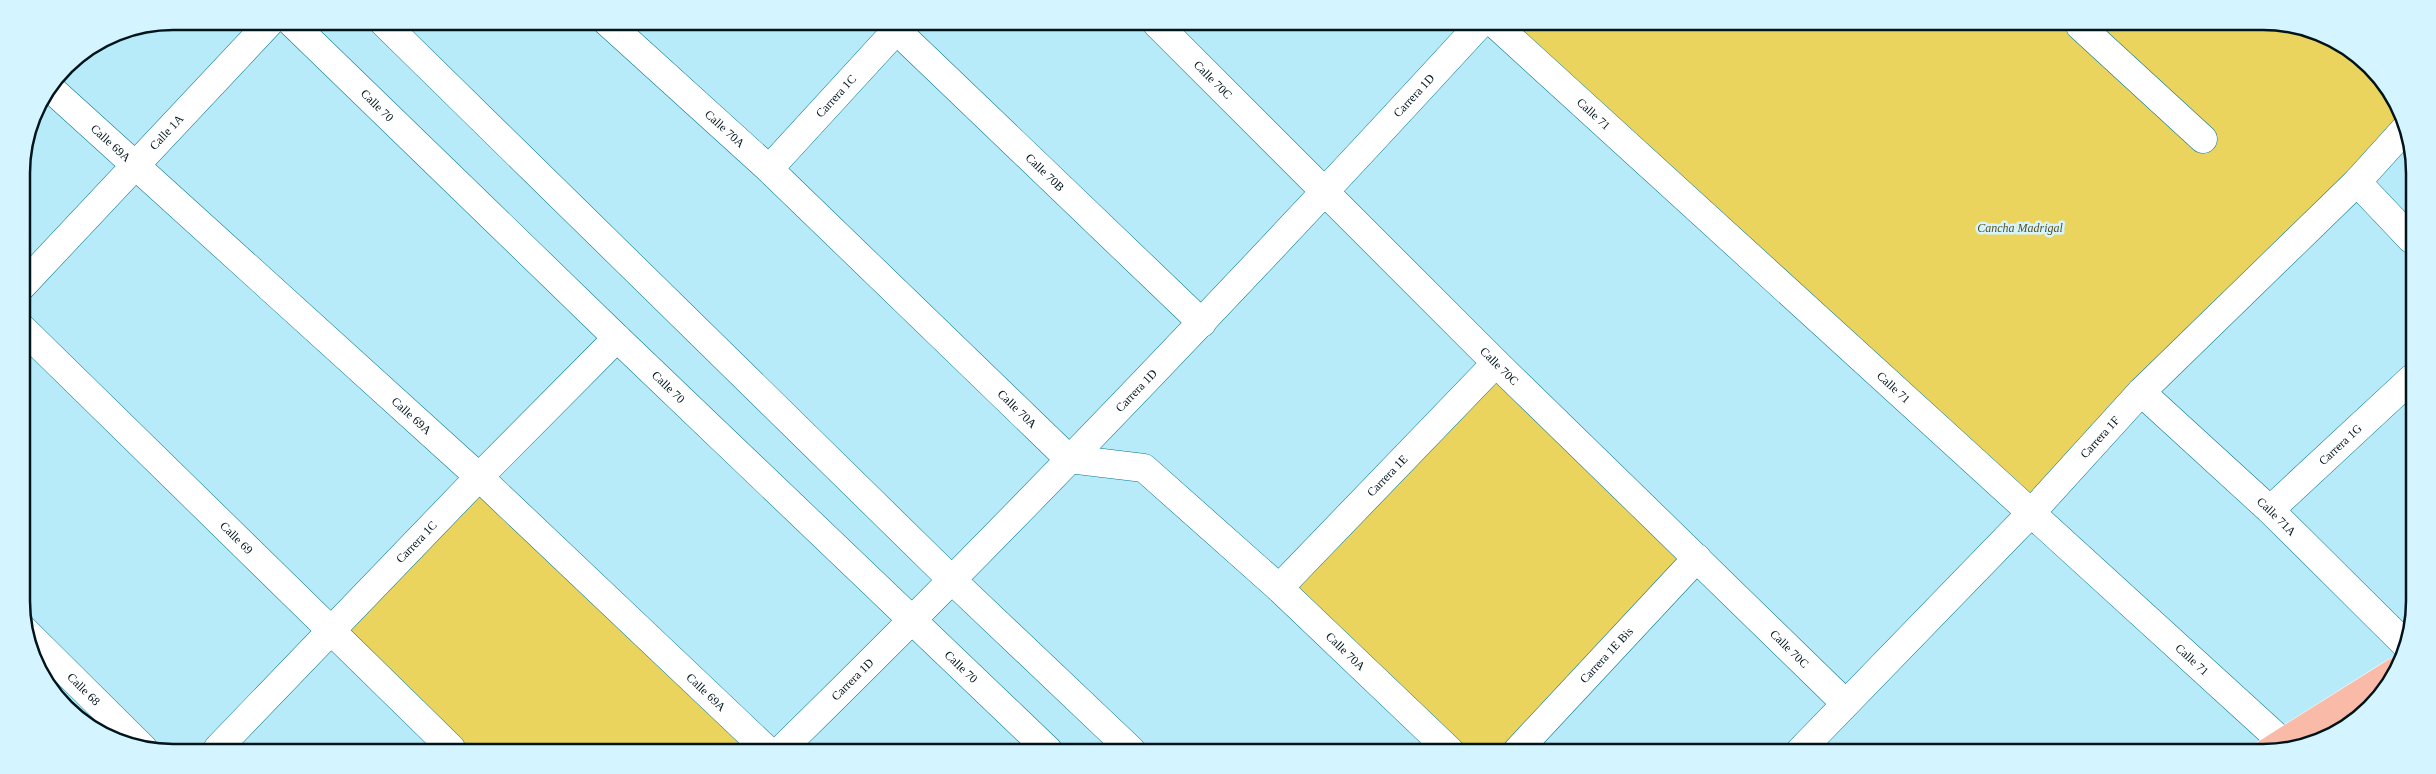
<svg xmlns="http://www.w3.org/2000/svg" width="2436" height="774" viewBox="0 0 2436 774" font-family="Georgia,serif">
	<rect width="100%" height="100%" fill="#b8ebfa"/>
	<g fill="#ebd45e">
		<path d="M 1496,25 L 2303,26 L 2339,42 L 2381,81 L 2404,128 L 2031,513 Z"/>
		<path d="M 1496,363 L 1697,558 L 1517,751 L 1450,751 L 1279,588 Z"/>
		<path d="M 479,477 L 766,749 L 451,748 L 330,630 Z"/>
		<path d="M 2389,685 L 2356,721 L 2321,741 L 2273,752 Z"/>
	</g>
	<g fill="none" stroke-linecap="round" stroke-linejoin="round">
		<defs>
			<g id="minor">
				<path id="s1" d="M 291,22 L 617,338 L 1048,750"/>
				<path d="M 383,22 L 953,581 L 1131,750"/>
				<path id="s2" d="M 607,22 L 769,169 L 1069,459 L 1144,468 L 1279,588 L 1450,751"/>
				<path id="s3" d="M 889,23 L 1202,323"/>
				<path id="s4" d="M 1157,24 L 1496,363 L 1845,703"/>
				<path id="s5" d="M 1496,25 L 2290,749"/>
				<path d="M 2080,26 L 2203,139"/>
				<path id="s6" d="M 50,88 L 479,477 L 766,749"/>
				<path id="s7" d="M 769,169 L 903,23"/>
				<path d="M 2357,182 L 2411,239"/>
				<path id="s8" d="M 22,286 L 271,21"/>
				<path id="s9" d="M 22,328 L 451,748"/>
				<path id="s10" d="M 2141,392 L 2270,510 L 2407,646"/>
				<path id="s11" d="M 2270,510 L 2411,379"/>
				<path id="s12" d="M 1279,588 L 1496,363"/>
				<path id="s13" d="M 24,630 L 143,748"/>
				<path id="s14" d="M 218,748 L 479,477 L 617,338"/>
				<path id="s15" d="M 782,749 C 1022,514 1253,271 1480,24"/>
				<path id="s16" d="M 1517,751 L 1697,558"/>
				<path id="s17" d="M 1800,751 L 2031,513 L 2141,392 L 2357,182 L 2405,129"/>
			</g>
			<path id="major" d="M 2268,752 L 2395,672"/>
		</defs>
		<use href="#minor" stroke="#07768e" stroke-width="29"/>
		<use href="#major" stroke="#fff" stroke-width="29"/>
		<use href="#minor" stroke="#fff" stroke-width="28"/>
		<use href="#major" stroke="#f9baa7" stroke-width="28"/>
	</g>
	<g text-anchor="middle" stroke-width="5" stroke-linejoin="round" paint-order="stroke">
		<g font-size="12" fill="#00141b" stroke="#d4f5ff">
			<text dy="4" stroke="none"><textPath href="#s4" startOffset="79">Calle 70C</textPath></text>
			<text dy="4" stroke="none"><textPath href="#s7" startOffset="99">Carrera 1C</textPath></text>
			<text dy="4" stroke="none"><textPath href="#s15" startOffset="909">Carrera 1D</textPath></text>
			<text dy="4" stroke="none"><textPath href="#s1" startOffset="120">Calle 70</textPath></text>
			<text dy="4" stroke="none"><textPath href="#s5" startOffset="132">Calle 71</textPath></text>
			<text dy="4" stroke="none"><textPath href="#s2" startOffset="159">Calle 70A</textPath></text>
			<text dy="4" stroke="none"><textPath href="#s8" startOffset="211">Calle 1A</textPath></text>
			<text dy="4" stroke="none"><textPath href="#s6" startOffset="82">Calle 69A</textPath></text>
			<text dy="4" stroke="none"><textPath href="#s3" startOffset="216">Calle 70B</textPath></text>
			<text dy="4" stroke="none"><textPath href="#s4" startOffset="484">Calle 70C</textPath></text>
			<text dy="4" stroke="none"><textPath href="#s1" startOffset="525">Calle 70</textPath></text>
			<text dy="4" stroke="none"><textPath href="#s5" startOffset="538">Calle 71</textPath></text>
			<text dy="4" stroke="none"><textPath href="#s15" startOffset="504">Carrera 1D</textPath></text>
			<text dy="4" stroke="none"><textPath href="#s2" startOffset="564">Calle 70A</textPath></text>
			<text dy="4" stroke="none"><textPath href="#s6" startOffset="488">Calle 69A</textPath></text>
			<text dy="4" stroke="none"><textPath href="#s17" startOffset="434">Carrera 1F</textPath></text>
			<text dy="4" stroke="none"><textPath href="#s11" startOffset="96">Carrera 1G</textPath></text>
			<text dy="4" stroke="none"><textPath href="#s12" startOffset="156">Carrera 1E</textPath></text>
			<text dy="4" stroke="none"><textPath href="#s10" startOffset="184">Calle 71A</textPath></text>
			<text dy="4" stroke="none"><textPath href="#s9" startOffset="300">Calle 69</textPath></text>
			<text dy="4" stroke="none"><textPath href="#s14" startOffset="286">Carrera 1C</textPath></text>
			<text dy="4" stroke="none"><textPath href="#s4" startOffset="889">Calle 70C</textPath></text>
			<text dy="4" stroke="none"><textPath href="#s2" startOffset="984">Calle 70A</textPath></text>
			<text dy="4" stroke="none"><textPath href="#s16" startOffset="131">Carrera 1E Bis</textPath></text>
			<text dy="4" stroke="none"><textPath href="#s5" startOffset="942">Calle 71</textPath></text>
			<text dy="4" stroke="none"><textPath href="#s1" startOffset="930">Calle 70</textPath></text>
			<text dy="4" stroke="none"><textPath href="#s15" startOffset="99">Carrera 1D</textPath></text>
			<text dy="4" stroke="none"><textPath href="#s13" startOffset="84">Calle 68</textPath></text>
			<text dy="4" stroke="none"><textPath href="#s6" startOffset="892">Calle 69A</textPath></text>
		</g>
		<g font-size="12" font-style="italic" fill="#5a501f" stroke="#d4f5ff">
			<text x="2020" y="232">Cancha Madrigal</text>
		</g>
	</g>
	<path d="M0 0H2436V774H0ZM173 30H2263A143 143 0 0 1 2406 173V601A143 143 0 0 1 2263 744H173A143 143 0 0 1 30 601V173A143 143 0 0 1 173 30Z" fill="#d4f5ff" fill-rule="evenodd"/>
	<path fill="none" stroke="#00141b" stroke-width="2.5" d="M173 30H2263A143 143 0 0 1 2406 173V601A143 143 0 0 1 2263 744H173A143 143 0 0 1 30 601V173A143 143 0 0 1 173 30Z"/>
</svg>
